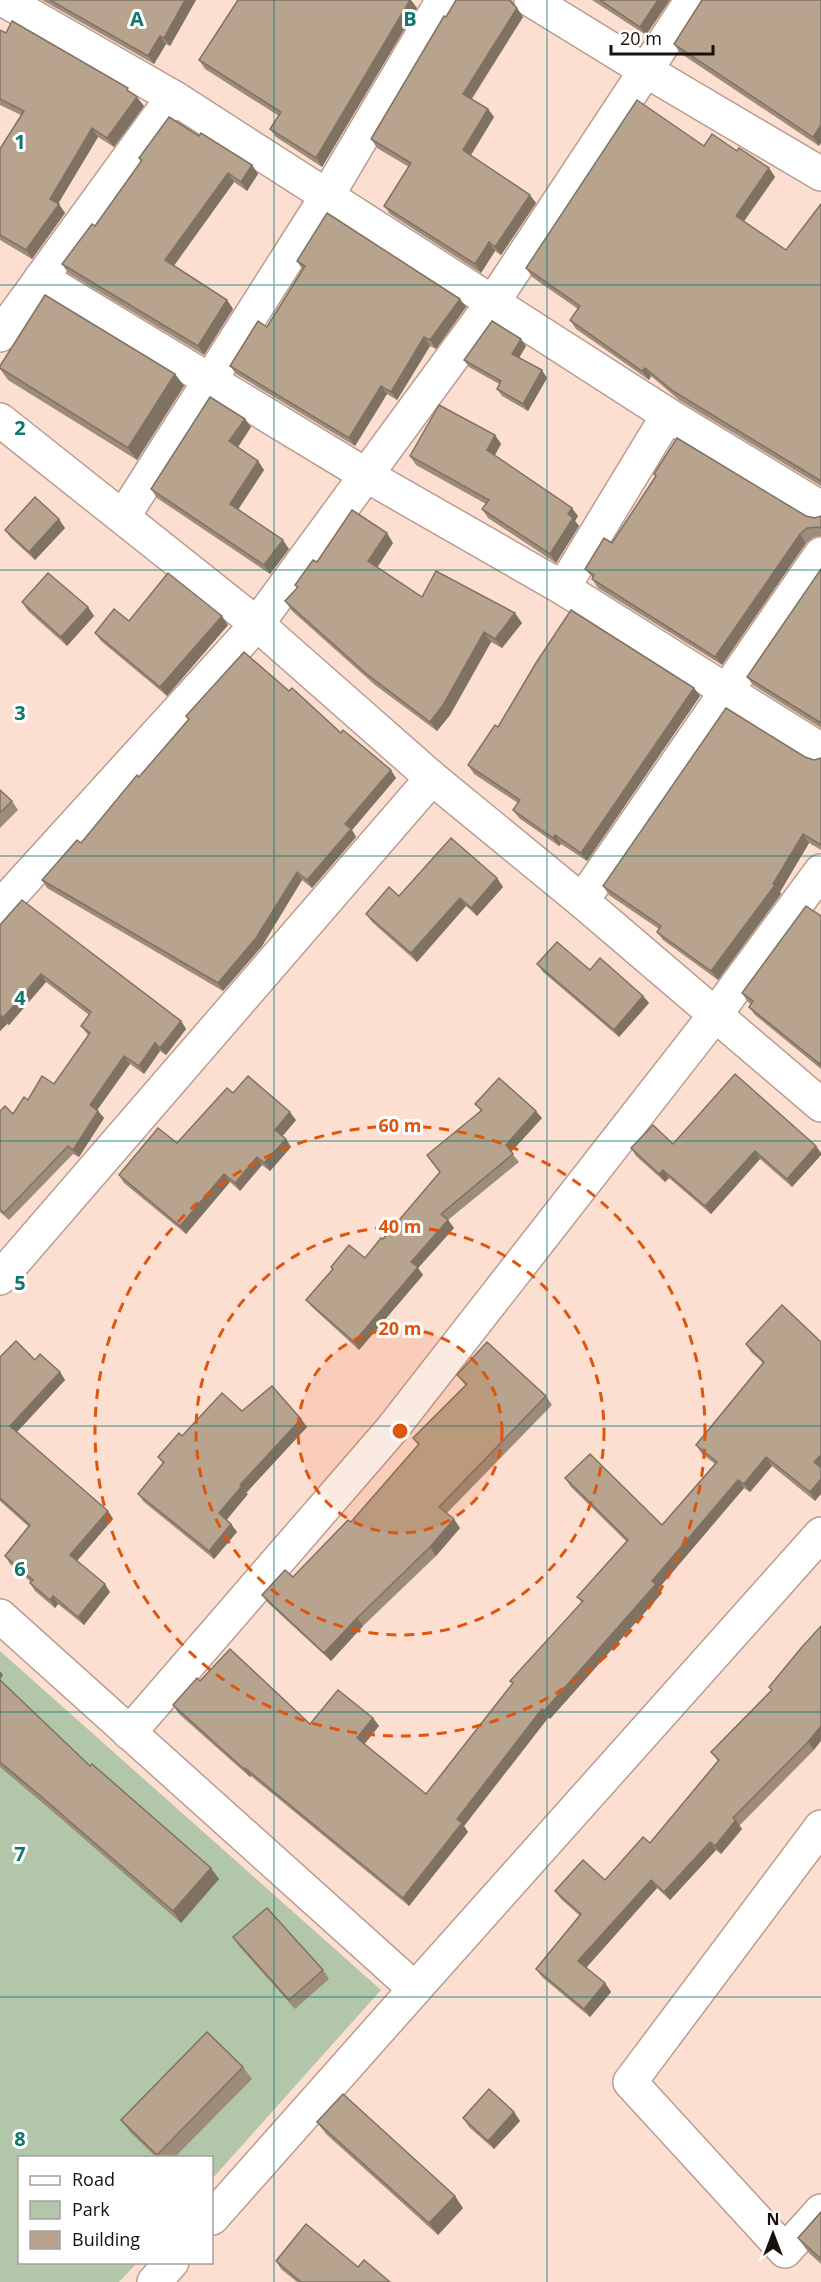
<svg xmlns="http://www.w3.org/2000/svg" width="821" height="2282" viewBox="0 0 821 2282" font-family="'Open Sans',sans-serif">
	<rect width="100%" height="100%" fill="#fddfd2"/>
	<path fill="#b2c7a9" d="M 0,1651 L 381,1990 L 212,2179 L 212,2158 L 20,2158 L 20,2262 L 137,2263 L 119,2282 L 0,2282 Z"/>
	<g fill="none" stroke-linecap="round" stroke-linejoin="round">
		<defs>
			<g id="minor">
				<path d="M 531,0 L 645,70 L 821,174"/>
				<path d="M 173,97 L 668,415 L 821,508"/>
				<path d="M 41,278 L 366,475 L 563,588 L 821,750"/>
				<path d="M 0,335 L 173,97 L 4,0"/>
				<path d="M 0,420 L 257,624 L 432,778 L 582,901 L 821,1105"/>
				<path d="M 123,517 L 327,196 L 443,0"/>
				<path d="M 563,588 L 668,415"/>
				<path d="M 582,901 L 821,554"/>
				<path d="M 0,907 L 257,624 L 493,302 L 692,0"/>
				<path d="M 0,1278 L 432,778"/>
				<path d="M 0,1616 L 415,1989 L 212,2218"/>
				<path d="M 129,1733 L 392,1429 L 715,1015 L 821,871"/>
				<path d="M 821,1827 L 630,2082 L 785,2251 L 821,2211"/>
				<path d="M 415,1989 L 821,1534"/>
				<path d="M 154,2282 L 172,2262"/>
			</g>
		</defs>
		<use href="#minor" stroke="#b99d90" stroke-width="36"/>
		<use href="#minor" stroke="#fff" stroke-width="33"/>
	</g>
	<g fill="#9d8c7a">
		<path d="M 42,0 L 196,0 L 170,46 L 166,44 L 154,64 Z"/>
		<path d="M 512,0 L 514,5 L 523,17 L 472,99 L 488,109 L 494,117 L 471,155 L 536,203 L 501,255 L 495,251 L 481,273 L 390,214 L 384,206 L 409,167 L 377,148 L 371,139 L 446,17 Z"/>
		<path d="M 592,0 L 670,0 L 646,35 Z"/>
		<path d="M 821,0 L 819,146 L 680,53 L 674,44 Z"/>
		<path d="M 417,8 L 322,167 L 276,137 L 270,129 L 279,116 L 205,69 L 199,60 Z"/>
		<path d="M 0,30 L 133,94 L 144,106 L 114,147 L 98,137 L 58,204 L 65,213 L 32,259 L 0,240 L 0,149 L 21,115 L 0,105 Z"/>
		<path d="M 199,136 L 252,165 L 258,174 L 247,191 L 234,182 L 174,266 L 227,300 L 233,309 L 204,355 L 68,273 L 62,264 L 95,226 L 141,162 L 139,158 Z"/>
		<path d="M 704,146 L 737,151 L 769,168 L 775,177 L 744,221 L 786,250 L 821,204 L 821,486 L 679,400 L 651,376 L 649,380 L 576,329 L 570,320 L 578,309 L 532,277 L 526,268 Z"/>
		<path d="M 297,261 L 466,307 L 436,349 L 430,346 L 397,400 L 387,394 L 355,446 L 236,374 L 230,366 L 267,327 L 302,269 Z"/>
		<path d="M 526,346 L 519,358 L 547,378 L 528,411 L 502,396 L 497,389 L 499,384 L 469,367 L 464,360 Z"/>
		<path d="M 0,366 L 175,374 L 184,386 L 137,460 L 8,380 L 0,369 Z"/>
		<path d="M 245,419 L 251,427 L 238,447 L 258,461 L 264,470 L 238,509 L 289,549 L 270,574 L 157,498 L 151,489 Z"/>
		<path d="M 495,435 L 501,444 L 495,455 L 578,516 L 575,521 L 579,526 L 556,563 L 488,518 L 482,509 L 486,504 L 416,465 L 410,456 Z"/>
		<path d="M 654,474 L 815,518 L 821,516 L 821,536 L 814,537 L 806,543 L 722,665 L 598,588 L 592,579 L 593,578 L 585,569 L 612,543 L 656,477 Z"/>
		<path d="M 65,528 L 35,560 L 11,538 L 5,530 Z"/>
		<path d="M 393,543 L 377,567 L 422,597 L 522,623 L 502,648 L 491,642 L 450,715 L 437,731 L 375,685 L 292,611 L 285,601 L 297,588 L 295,585 L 317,562 Z"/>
		<path d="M 821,569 L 821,728 L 753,685 L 747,677 Z"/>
		<path d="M 22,602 L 88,607 L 94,616 L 67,646 L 28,611 Z"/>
		<path d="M 129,621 L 228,625 L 167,696 L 101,641 L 95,633 Z"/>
		<path d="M 694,688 L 700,696 L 587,861 L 561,844 L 559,846 L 519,818 L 513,810 L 518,803 L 474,774 L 468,765 L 498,727 Z"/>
		<path d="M 186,716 L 341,733 L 396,778 L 352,830 L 356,837 L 312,888 L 302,880 L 262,946 L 223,991 L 47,888 L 42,880 L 81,843 L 139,777 L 188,720 Z"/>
		<path d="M 805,757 L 814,760 L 821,758 L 821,850 L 809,843 L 780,892 L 781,894 L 718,980 L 663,940 L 657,932 L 659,929 L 609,895 L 603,886 Z"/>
		<path d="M 0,790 L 12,801 L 18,810 L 0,828 Z"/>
		<path d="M 497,878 L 503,887 L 477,916 L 466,906 L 417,962 L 372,922 L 366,914 L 399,896 Z"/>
		<path d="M 821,916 L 821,1069 L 755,1015 L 749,1007 L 751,1004 L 748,1002 L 742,993 Z"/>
		<path d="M 0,925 L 181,1021 L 186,1029 L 166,1055 L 160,1051 L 144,1074 L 130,1064 L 97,1110 L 104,1118 L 79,1157 L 73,1154 L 9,1220 L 0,1212 L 0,1111 L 13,1114 L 28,1100 L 54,1084 L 88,1035 L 81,1026 L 89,1015 L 46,982 L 9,1025 L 7,1024 L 0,1031 Z"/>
		<path d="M 537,964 L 590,970 L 643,996 L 649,1003 L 619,1037 L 543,972 Z"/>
		<path d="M 233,1093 L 296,1120 L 282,1136 L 291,1147 L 270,1171 L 262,1165 L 240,1191 L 230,1182 L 186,1234 L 124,1183 L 119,1175 L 177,1143 Z"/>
		<path d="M 475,1104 L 542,1118 L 511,1152 L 519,1162 L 448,1220 L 454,1228 L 418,1268 L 423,1275 L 359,1350 L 312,1307 L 306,1300 L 332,1270 L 331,1267 L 365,1258 L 383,1239 L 440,1173 L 427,1155 L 481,1111 Z"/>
		<path d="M 673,1144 L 816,1146 L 821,1153 L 821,1155 L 792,1187 L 760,1159 L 711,1214 L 669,1178 L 665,1182 L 636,1156 L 631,1148 Z"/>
		<path d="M 782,1305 L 815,1501 L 772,1466 L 750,1492 L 744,1488 L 659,1588 L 662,1593 L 550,1719 L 548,1718 L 464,1826 L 468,1832 L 409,1906 L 251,1776 L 250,1777 L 179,1714 L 173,1705 L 200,1681 L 310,1724 L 373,1718 L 379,1726 L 364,1744 L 426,1794 L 513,1684 L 510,1681 L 582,1603 L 577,1597 L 627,1542 L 571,1487 L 565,1478 L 662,1525 L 715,1464 L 702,1454 L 696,1445 L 763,1363 L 751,1352 L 746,1344 Z"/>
		<path d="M 0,1357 L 35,1360 L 60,1372 L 65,1380 L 17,1432 L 108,1511 L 113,1519 L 77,1561 L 110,1592 L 84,1625 L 58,1604 L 55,1608 L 35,1591 L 30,1583 L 31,1582 L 10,1564 L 5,1556 L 29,1527 L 0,1501 Z"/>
		<path d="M 457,1375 L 546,1396 L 552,1405 L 447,1513 L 460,1528 L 436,1556 L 363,1626 L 331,1661 L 268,1603 L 262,1595 L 293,1577 L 351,1522 L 418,1445 L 413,1438 L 466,1386 Z"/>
		<path d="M 242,1411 L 301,1419 L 307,1427 L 246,1493 L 248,1494 L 226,1519 L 231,1524 L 237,1532 L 214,1559 L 144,1502 L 138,1494 L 163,1464 L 158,1457 L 182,1436 Z"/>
		<path d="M 802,1647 L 814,1750 L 739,1826 L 742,1829 L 721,1854 L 716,1850 L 670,1900 L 657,1888 L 586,1968 L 605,1983 L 611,1992 L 590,2017 L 542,1977 L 536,1969 L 580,1916 L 561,1899 L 555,1891 L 605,1880 L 650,1843 L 718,1761 L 711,1752 L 772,1691 L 769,1687 Z"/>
		<path d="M 0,1680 L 90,1766 L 219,1879 L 181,1923 L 51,1810 L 0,1767 Z"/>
		<path d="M 233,1937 L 323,1970 L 329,1979 L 295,2009 L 239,1946 Z"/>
		<path d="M 243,2067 L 252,2079 L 175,2157 L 156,2157 L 130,2132 L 121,2120 Z"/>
		<path d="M 514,2112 L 520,2121 L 494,2149 L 469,2127 L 463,2118 Z"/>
		<path d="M 317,2122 L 463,2208 L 438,2235 L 326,2134 Z"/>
		<path d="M 821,2212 L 821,2264 L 809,2253 L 798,2238 Z"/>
		<path d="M 276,2261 L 358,2267 L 390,2282 L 297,2282 L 281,2269 Z"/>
	</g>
	<g fill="#807263">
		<path d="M 185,0 L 196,0 L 170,46 L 164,38 Z"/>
		<path d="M 410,0 L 411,0 L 417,8 L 322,167 L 316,158 Z"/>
		<path d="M 658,0 L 670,0 L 646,35 L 640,27 Z"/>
		<path d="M 517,8 L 523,17 L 469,102 L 463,94 Z"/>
		<path d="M 160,36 L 166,44 L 154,64 L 148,56 Z"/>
		<path d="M 137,97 L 144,106 L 114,147 L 107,138 Z"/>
		<path d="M 488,109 L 494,117 L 469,158 L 463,150 Z"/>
		<path d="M 821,125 L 821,143 L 819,146 L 813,137 Z"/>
		<path d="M 92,128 L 98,137 L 56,207 L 50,199 Z"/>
		<path d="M 252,165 L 258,174 L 247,191 L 241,182 Z"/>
		<path d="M 769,168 L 775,177 L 742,224 L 736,216 Z"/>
		<path d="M 228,173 L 234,182 L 171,269 L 165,260 Z"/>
		<path d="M 530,195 L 536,203 L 501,255 L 495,247 Z"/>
		<path d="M 59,204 L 65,213 L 32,259 L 26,250 Z"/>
		<path d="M 489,242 L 495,251 L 481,273 L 475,264 Z"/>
		<path d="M 460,299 L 466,307 L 436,349 L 430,340 Z"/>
		<path d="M 227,300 L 233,309 L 204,355 L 198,346 Z"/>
		<path d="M 424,337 L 430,346 L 397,400 L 391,392 Z"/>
		<path d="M 521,339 L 526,346 L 517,361 L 512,354 Z"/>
		<path d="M 645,368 L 651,376 L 649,380 L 642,371 Z"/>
		<path d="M 542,370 L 547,378 L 528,411 L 523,404 Z"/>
		<path d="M 175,374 L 184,386 L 137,460 L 128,448 Z"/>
		<path d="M 381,386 L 387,394 L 355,446 L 349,438 Z"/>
		<path d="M 245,419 L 251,427 L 236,450 L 229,441 Z"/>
		<path d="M 495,435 L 501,444 L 493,458 L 487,450 Z"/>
		<path d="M 258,461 L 264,470 L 236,513 L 230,504 Z"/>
		<path d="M 572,508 L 578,516 L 575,521 L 579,526 L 556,563 L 550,554 L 568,514 Z"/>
		<path d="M 59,519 L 65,528 L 35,560 L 29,552 Z"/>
		<path d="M 387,533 L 393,543 L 375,571 L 368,561 Z"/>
		<path d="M 800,534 L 806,543 L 722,665 L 715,657 Z"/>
		<path d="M 283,540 L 289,549 L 270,574 L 264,565 Z"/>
		<path d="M 88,607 L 94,616 L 67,646 L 61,637 Z"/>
		<path d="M 515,613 L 522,623 L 502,648 L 495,639 Z"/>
		<path d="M 222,616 L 228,625 L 167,696 L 160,687 Z"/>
		<path d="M 484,632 L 491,642 L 450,715 L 437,731 L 430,722 Z"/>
		<path d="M 694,688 L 700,696 L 587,861 L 581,853 Z"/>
		<path d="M 391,770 L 396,778 L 352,830 L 356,837 L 312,888 L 307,880 L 345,824 Z"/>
		<path d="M 803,834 L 809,843 L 780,892 L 781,894 L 718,980 L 711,971 L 773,884 Z"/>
		<path d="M 555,835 L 561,844 L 559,846 L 553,838 Z"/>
		<path d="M 297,872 L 302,880 L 262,946 L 223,991 L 218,983 Z"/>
		<path d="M 497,878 L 503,887 L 477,916 L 471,908 Z"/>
		<path d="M 460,898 L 466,906 L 417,962 L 411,953 Z"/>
		<path d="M 41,974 L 46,982 L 9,1025 L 3,1018 Z"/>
		<path d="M 643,996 L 649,1003 L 619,1037 L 614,1030 Z"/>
		<path d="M 2,1016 L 7,1024 L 0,1031 L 0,1018 Z"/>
		<path d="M 181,1021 L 186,1029 L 166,1055 L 160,1048 Z"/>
		<path d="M 155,1043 L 160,1051 L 144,1074 L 139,1066 Z"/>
		<path d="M 124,1056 L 130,1064 L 95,1113 L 90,1105 Z"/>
		<path d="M 98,1111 L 104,1118 L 79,1157 L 73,1150 Z"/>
		<path d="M 536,1111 L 542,1118 L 511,1152 L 506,1145 Z"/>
		<path d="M 290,1112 L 296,1120 L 281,1138 L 275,1130 Z"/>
		<path d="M 286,1139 L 291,1147 L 270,1171 L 264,1163 Z"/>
		<path d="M 816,1146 L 821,1153 L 821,1155 L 792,1187 L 787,1179 Z"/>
		<path d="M 755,1151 L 760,1159 L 711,1214 L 705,1206 Z"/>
		<path d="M 257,1157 L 262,1165 L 240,1191 L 235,1183 Z"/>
		<path d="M 663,1170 L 669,1178 L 665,1182 L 659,1174 Z"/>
		<path d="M 224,1174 L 230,1182 L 186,1234 L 180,1226 Z"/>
		<path d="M 448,1220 L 454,1228 L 418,1268 L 423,1275 L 359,1350 L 354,1342 L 411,1262 Z"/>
		<path d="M 60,1372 L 65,1380 L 15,1434 L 10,1426 Z"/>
		<path d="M 301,1419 L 307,1427 L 246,1493 L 248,1494 L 225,1522 L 219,1513 L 240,1485 Z"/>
		<path d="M 821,1455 L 821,1470 L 814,1462 Z"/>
		<path d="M 766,1457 L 772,1466 L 750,1492 L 744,1484 Z"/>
		<path d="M 821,1479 L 821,1494 L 815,1501 L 810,1492 Z"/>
		<path d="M 738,1480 L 744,1488 L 659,1588 L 662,1593 L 550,1719 L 544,1711 L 652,1581 Z"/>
		<path d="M 108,1511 L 113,1519 L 75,1563 L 70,1555 Z"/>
		<path d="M 454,1519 L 460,1528 L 436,1556 L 430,1547 Z"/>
		<path d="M 231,1524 L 237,1532 L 214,1559 L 209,1551 Z"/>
		<path d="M 105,1584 L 110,1592 L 84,1625 L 78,1617 Z"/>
		<path d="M 53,1596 L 58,1604 L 55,1608 L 50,1600 Z"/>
		<path d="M 357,1618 L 363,1626 L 331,1661 L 324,1653 Z"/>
		<path d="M 0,1671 L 3,1675 L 0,1680 Z"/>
		<path d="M 542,1709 L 548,1718 L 464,1826 L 468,1832 L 409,1906 L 403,1898 L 457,1819 Z"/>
		<path d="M 373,1718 L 379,1726 L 363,1746 L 357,1738 Z"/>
		<path d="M 821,1726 L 821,1741 L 814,1750 L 808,1742 Z"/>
		<path d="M 245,1768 L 251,1776 L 250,1777 L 244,1769 Z"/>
		<path d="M 736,1820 L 742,1829 L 721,1854 L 715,1846 Z"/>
		<path d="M 710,1842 L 716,1850 L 670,1900 L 664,1892 Z"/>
		<path d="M 211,1868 L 219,1879 L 181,1923 L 173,1911 Z"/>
		<path d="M 651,1880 L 657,1888 L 584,1970 L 578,1961 Z"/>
		<path d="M 605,1983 L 611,1992 L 590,2017 L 584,2009 Z"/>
		<path d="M 514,2112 L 520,2121 L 494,2149 L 488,2141 Z"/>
		<path d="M 455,2196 L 463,2208 L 438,2235 L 429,2223 Z"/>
	</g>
	<g fill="#b7a38e" stroke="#807263" stroke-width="1.5">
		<path d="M 50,0 L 185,0 L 164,38 L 160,36 L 148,56 Z"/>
		<path d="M 238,0 L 410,0 L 316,158 L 270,129 L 281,112 L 199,60 Z"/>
		<path d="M 456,0 L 509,0 L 517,8 L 463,94 L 488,109 L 463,150 L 530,195 L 495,247 L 489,242 L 475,264 L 384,206 L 411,163 L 371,139 L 444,16 L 446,17 Z"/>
		<path d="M 600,0 L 658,0 L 640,27 Z"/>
		<path d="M 702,0 L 821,0 L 821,125 L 813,137 L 674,44 Z"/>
		<path d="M 12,21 L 128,88 L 127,90 L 137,97 L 107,138 L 92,128 L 50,199 L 59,204 L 26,250 L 0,235 L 0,149 L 24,111 L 0,99 L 0,30 L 6,33 Z"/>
		<path d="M 637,100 L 704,146 L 712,134 L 737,151 L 739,148 L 769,168 L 736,216 L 786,250 L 821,204 L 821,481 L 673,391 L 645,368 L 642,371 L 570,320 L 580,306 L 526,268 Z"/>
		<path d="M 169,117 L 199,136 L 201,133 L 252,165 L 241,182 L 228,173 L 165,260 L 227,300 L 198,346 L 62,264 L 92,224 L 95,226 L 142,160 L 139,158 Z"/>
		<path d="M 327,213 L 460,299 L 430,340 L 424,337 L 391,392 L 381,386 L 349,438 L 230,366 L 258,321 L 267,327 L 305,266 L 297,261 Z"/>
		<path d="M 45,295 L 175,374 L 128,448 L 0,368 L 0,366 Z"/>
		<path d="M 492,321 L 521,339 L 512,354 L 542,370 L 523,404 L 497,389 L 501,381 L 464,360 Z"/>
		<path d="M 210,397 L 245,419 L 229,441 L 258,461 L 230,504 L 283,540 L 264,565 L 151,489 Z"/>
		<path d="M 439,405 L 495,435 L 487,450 L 572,508 L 568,514 L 573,518 L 550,554 L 482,509 L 489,500 L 410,456 Z"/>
		<path d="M 677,438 L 806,516 L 815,518 L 821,516 L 821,528 L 817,527 L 807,528 L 800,534 L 715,657 L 592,579 L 594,575 L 585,569 L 604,538 L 612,543 L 656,476 L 654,474 Z"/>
		<path d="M 35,497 L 59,519 L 29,552 L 5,530 Z"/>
		<path d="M 352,510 L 387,533 L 368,561 L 422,597 L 436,571 L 515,613 L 495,639 L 484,632 L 443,705 L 430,722 L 368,675 L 285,601 L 298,587 L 295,585 L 313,560 L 317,562 Z"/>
		<path d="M 821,569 L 821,723 L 747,677 Z"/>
		<path d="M 48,573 L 88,607 L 61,637 L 22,602 Z"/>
		<path d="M 168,573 L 222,616 L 160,687 L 95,633 L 114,609 L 129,621 Z"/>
		<path d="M 571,610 L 694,688 L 581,853 L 555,835 L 553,838 L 513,810 L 520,800 L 468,765 L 495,725 L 498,727 L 536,663 Z"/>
		<path d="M 244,652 L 289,691 L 292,688 L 341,733 L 343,730 L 391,770 L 345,824 L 351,829 L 307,880 L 297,872 L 256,938 L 218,983 L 42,880 L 77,840 L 81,843 L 137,775 L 139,777 L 189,719 L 186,716 Z"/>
		<path d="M 726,708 L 805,757 L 814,760 L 821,758 L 821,845 L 803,834 L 773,884 L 775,885 L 711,971 L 657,932 L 661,926 L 603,886 Z"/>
		<path d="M 0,790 L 12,801 L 0,813 Z"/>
		<path d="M 451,838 L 497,878 L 471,908 L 460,898 L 411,953 L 366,914 L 389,887 L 399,896 Z"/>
		<path d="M 22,900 L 181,1021 L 160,1048 L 155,1043 L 139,1066 L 124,1056 L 90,1105 L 98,1111 L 73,1150 L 68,1146 L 4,1213 L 0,1209 L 0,1111 L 5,1106 L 13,1114 L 24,1097 L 28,1100 L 42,1076 L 54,1084 L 90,1033 L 81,1026 L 91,1012 L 41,974 L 3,1018 L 2,1016 L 0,1018 L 0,925 Z"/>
		<path d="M 806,906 L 821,916 L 821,1065 L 749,1007 L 753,1001 L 742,993 Z"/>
		<path d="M 557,942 L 590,970 L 600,958 L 643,996 L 614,1030 L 537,964 Z"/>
		<path d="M 735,1074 L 816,1146 L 787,1179 L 755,1151 L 705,1206 L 663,1170 L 659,1174 L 631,1148 L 653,1125 L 673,1144 Z"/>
		<path d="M 248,1076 L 290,1112 L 275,1130 L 286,1139 L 264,1163 L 257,1157 L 235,1183 L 224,1174 L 180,1226 L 119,1175 L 158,1128 L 177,1143 L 227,1088 L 233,1093 Z"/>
		<path d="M 499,1078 L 536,1111 L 506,1145 L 513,1154 L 441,1214 L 448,1220 L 411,1262 L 418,1267 L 354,1342 L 306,1300 L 333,1269 L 331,1267 L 349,1245 L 365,1258 L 381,1238 L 383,1239 L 440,1172 L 427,1155 L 482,1110 L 475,1104 Z"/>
		<path d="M 782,1305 L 821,1342 L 821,1455 L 814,1462 L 821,1468 L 821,1479 L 810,1492 L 766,1457 L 744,1484 L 738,1480 L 652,1581 L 656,1584 L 544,1711 L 542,1709 L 457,1819 L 462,1823 L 403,1898 L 245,1768 L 244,1769 L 173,1705 L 197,1678 L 200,1681 L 230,1649 L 310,1724 L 338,1690 L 373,1718 L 357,1738 L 426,1794 L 513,1683 L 510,1681 L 583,1601 L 577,1597 L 628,1540 L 565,1478 L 590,1454 L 662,1525 L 717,1462 L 696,1445 L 764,1362 L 746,1344 Z"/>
		<path d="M 16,1341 L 35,1360 L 40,1354 L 60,1372 L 10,1426 L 108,1511 L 70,1555 L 105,1584 L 78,1617 L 53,1596 L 50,1600 L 30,1583 L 33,1580 L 5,1556 L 30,1525 L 0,1498 L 0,1357 Z"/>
		<path d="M 487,1342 L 546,1396 L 439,1507 L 454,1519 L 430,1547 L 357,1618 L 324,1653 L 262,1595 L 285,1570 L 293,1577 L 348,1520 L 351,1522 L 419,1444 L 413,1438 L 467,1384 L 457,1375 Z"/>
		<path d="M 272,1386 L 301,1419 L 240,1485 L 242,1486 L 219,1513 L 231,1524 L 209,1551 L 138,1494 L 164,1462 L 158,1457 L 179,1433 L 182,1436 L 222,1393 L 242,1411 Z"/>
		<path d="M 821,1626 L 821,1726 L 808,1742 L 733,1818 L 736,1820 L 715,1846 L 710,1842 L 664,1892 L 651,1880 L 578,1961 L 605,1983 L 584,2009 L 536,1969 L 581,1914 L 555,1891 L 583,1860 L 605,1880 L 643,1837 L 650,1843 L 719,1760 L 711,1752 L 772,1690 L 769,1687 L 802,1647 Z"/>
		<path d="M 0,1680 L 90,1766 L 92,1764 L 211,1868 L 173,1911 L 43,1798 L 0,1762 Z"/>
		<path d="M 267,1908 L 323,1970 L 289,2000 L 233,1937 Z"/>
		<path d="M 207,2032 L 243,2067 L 157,2155 L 121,2120 Z"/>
		<path d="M 489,2089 L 514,2112 L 488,2141 L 463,2118 Z"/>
		<path d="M 343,2094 L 455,2196 L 429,2223 L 317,2122 Z"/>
		<path d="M 821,2212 L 821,2259 L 798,2238 Z"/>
		<path d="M 306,2224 L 358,2267 L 364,2260 L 390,2282 L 301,2282 L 276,2261 Z"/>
	</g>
	<path fill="none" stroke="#0f766e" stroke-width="1.5" stroke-opacity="0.55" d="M 274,0 L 274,2282M 547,0 L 547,2282M 0,285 L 821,285M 0,570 L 821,570M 0,856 L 821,856M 0,1141 L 821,1141M 0,1426 L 821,1426M 0,1712 L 821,1712M 0,1997 L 821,1997"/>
	<circle cx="400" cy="1431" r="102" fill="#de550c" fill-opacity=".12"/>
	<g fill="none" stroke="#de550c" stroke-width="3" stroke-dasharray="10 8">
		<circle cx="400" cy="1431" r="102"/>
		<circle cx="400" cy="1431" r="204"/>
		<circle cx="400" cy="1431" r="305"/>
	</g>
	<g font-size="20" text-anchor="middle" font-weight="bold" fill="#0f766e" stroke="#fff" stroke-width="6" stroke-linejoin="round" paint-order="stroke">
		<text x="137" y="26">A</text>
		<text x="410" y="26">B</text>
		<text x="20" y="149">1</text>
		<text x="20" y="435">2</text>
		<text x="20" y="720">3</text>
		<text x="20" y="1005">4</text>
		<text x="20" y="1290">5</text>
		<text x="20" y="1576">6</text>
		<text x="20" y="1861">7</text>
		<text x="20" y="2146">8</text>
	</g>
	<circle cx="400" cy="1431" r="9" fill="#de550c" stroke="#fff" stroke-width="3"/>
	<g font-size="18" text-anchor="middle" font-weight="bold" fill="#de550c" stroke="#fff" stroke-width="6" stroke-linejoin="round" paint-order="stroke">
		<text x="400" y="1132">60 m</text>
		<text x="400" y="1233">40 m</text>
		<text x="400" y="1335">20 m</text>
	</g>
	<rect x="18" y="2156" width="195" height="108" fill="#ffffff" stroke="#a39f9e" stroke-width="1.5"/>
	<rect x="30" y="2176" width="30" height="9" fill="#ffffff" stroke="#a39f9e" stroke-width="1.5"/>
	<text x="72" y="2186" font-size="18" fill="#1a100c">Road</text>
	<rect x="30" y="2201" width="30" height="18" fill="#b2c7a9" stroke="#a39f9e" stroke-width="1.5"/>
	<text x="72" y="2216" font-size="18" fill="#1a100c">Park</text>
	<rect x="30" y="2231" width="30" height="18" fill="#b7a38e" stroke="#a39f9e" stroke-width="1.5"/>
	<text x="72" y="2246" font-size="18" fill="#1a100c">Building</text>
	<g transform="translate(773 2234)" stroke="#ffffff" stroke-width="4.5" paint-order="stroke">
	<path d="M0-4.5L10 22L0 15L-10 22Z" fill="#1a100c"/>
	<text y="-9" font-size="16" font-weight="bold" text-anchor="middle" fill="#1a100c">N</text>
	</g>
	<path d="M611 45v9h102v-9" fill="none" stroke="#1a100c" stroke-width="3"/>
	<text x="620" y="45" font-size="18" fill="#1a100c" stroke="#ffffff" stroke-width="4.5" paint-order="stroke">20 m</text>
</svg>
